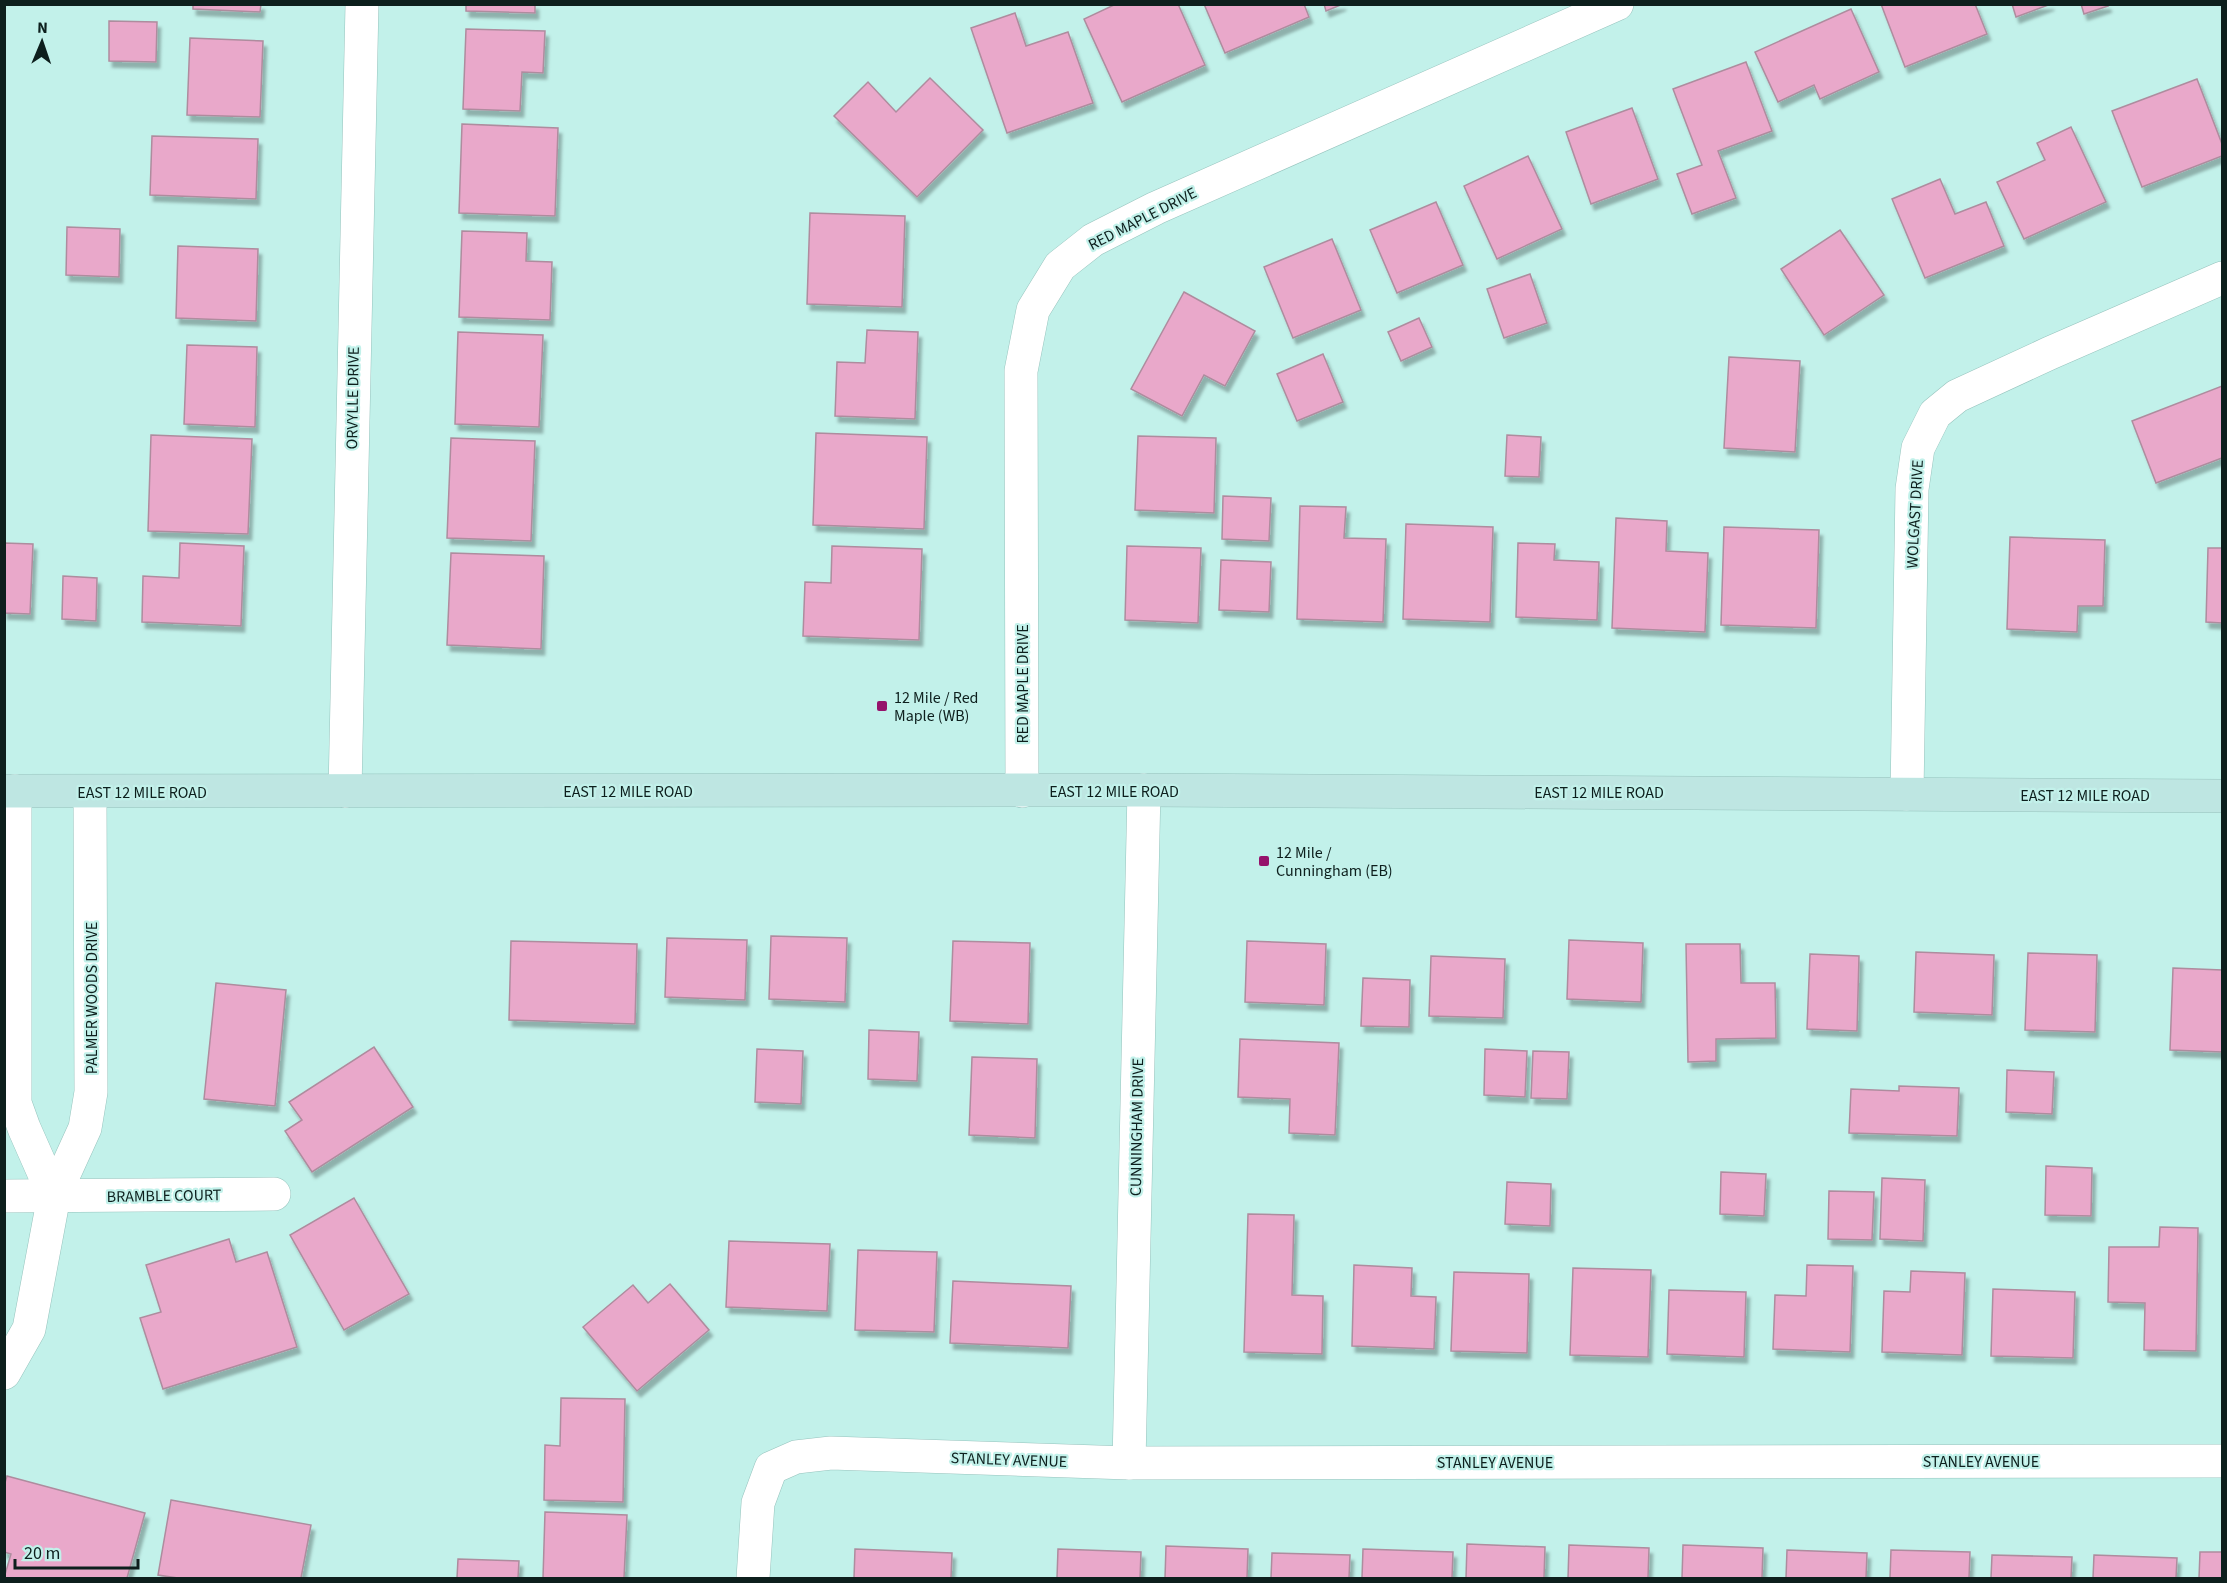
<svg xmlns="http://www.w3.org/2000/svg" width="2227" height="1583" viewBox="0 0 2227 1583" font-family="'Source Sans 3',sans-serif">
	<defs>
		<filter id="shadow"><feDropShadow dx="3.5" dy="6" stdDeviation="1.5" flood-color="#0004"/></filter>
	</defs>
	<rect width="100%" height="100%" fill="#c2f1ea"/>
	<g fill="#e9a8ca" stroke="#ae8c9e" stroke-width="1.5" filter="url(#shadow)">
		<path d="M 193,4 L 261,4 L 260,12 L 193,9 Z"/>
		<path d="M 466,4 L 535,4 L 535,13 L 466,11 Z"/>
		<path d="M 1116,4 L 1178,4 L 1205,65 L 1122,102 L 1084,19 Z"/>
		<path d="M 1204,4 L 1304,4 L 1309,17 L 1225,53 Z"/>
		<path d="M 1324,4 L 1343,4 L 1326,11 Z"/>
		<path d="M 1881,4 L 1975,4 L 1987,34 L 1905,67 Z"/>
		<path d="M 2012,4 L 2051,4 L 2016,17 Z"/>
		<path d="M 2081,4 L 2107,4 L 2108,6 L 2084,14 Z"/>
		<path d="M 1851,9 L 1879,72 L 1820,99 L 1814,85 L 1778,102 L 1755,52 Z"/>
		<path d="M 1015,13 L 1026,46 L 1068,32 L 1093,103 L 1007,133 L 971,28 Z"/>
		<path d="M 109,21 L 157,22 L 156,62 L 109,61 Z"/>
		<path d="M 466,29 L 545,31 L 543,73 L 522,72 L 520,111 L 463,109 Z"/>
		<path d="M 190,38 L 263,41 L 260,117 L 187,115 Z"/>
		<path d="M 1746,62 L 1772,131 L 1718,151 L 1736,198 L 1692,214 L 1677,174 L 1702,165 L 1673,89 Z"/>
		<path d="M 930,78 L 983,130 L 917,197 L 834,116 L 868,82 L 896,112 Z"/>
		<path d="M 2197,79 L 2222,144 L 2222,156 L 2142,187 L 2112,111 Z"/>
		<path d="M 1632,108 L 1658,179 L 1591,204 L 1566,132 Z"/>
		<path d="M 462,124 L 558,128 L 555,216 L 459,213 Z"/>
		<path d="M 2071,127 L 2106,202 L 2024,239 L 1997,182 L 2045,160 L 2037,143 Z"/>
		<path d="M 152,136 L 258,139 L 256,199 L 150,195 Z"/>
		<path d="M 1528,156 L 1562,229 L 1497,259 L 1464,186 Z"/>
		<path d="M 1940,179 L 1955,214 L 1986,202 L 2004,246 L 1925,278 L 1892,199 Z"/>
		<path d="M 1436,202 L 1463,265 L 1397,293 L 1370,230 Z"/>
		<path d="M 810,213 L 905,216 L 902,307 L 807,304 Z"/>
		<path d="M 67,227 L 120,229 L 119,277 L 66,275 Z"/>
		<path d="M 1840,230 L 1884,295 L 1824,335 L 1781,269 Z"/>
		<path d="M 462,231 L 527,233 L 526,261 L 552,262 L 550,320 L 459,317 Z"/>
		<path d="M 1332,239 L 1361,310 L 1293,338 L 1264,267 Z"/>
		<path d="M 178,246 L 258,249 L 256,321 L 176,318 Z"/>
		<path d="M 1530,274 L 1547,323 L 1504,338 L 1487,289 Z"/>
		<path d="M 1184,292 L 1255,331 L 1225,386 L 1204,375 L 1182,416 L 1131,389 Z"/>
		<path d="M 1419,318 L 1432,347 L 1401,361 L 1388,332 Z"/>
		<path d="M 867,330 L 918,332 L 915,419 L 835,416 L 837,362 L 865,363 Z"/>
		<path d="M 458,332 L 543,335 L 539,427 L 455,424 Z"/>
		<path d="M 187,345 L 257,347 L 255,427 L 184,424 Z"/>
		<path d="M 1323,354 L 1343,402 L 1297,421 L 1277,374 Z"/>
		<path d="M 1729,357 L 1800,361 L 1795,452 L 1724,448 Z"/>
		<path d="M 2222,386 L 2222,458 L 2156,483 L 2132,421 Z"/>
		<path d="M 816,433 L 927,437 L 924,529 L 813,525 Z"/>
		<path d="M 151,435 L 252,439 L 248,534 L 148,531 Z"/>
		<path d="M 1507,435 L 1541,437 L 1539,477 L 1505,476 Z"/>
		<path d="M 1138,436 L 1216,438 L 1214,513 L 1135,510 Z"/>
		<path d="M 451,438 L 535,441 L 531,541 L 447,538 Z"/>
		<path d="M 1223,496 L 1271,498 L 1269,541 L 1222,539 Z"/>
		<path d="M 1300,506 L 1346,507 L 1344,538 L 1386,539 L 1383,622 L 1297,619 Z"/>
		<path d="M 1616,518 L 1667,521 L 1666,551 L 1708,553 L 1705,632 L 1612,628 Z"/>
		<path d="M 1406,524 L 1493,527 L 1490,622 L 1403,619 Z"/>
		<path d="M 1724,527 L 1819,530 L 1816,628 L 1721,625 Z"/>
		<path d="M 2010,537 L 2105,540 L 2103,606 L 2078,606 L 2077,632 L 2007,629 Z"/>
		<path d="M 4,543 L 33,544 L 30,614 L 4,613 Z"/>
		<path d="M 180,543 L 244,546 L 241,626 L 142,622 L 143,576 L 179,578 Z"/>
		<path d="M 1518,543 L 1555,544 L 1554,560 L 1599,562 L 1597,620 L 1516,617 Z"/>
		<path d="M 832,546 L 922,549 L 919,640 L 803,636 L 805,582 L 831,583 Z"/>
		<path d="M 1127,546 L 1201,548 L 1198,623 L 1125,620 Z"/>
		<path d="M 2208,548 L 2222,548 L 2222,623 L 2206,622 Z"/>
		<path d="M 451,553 L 544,556 L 541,649 L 447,645 Z"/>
		<path d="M 1221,560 L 1271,562 L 1269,612 L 1219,610 Z"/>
		<path d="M 63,576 L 97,578 L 96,621 L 62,619 Z"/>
		<path d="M 771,936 L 847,938 L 845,1002 L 769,999 Z"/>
		<path d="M 667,938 L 747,940 L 745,1000 L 665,997 Z"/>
		<path d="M 1569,940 L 1643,943 L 1641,1002 L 1567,999 Z"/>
		<path d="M 511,941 L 637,944 L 635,1024 L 509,1020 Z"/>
		<path d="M 953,941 L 1030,943 L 1028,1024 L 950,1021 Z"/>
		<path d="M 1247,941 L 1326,944 L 1324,1005 L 1245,1002 Z"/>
		<path d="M 1686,944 L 1740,944 L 1741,983 L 1775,983 L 1776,1038 L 1716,1039 L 1716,1061 L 1688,1062 Z"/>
		<path d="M 1916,952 L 1994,955 L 1992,1015 L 1914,1012 Z"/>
		<path d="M 2028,953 L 2097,955 L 2095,1032 L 2025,1030 Z"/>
		<path d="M 1810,954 L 1859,956 L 1857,1031 L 1807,1029 Z"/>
		<path d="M 1431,956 L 1505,959 L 1503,1018 L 1429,1016 Z"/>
		<path d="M 2173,968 L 2222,970 L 2222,1052 L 2170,1050 Z"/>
		<path d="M 1363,978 L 1410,980 L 1409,1027 L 1361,1026 Z"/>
		<path d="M 216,983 L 286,990 L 275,1106 L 204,1099 Z"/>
		<path d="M 869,1030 L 919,1032 L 917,1081 L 868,1079 Z"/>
		<path d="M 1240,1039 L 1339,1043 L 1335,1135 L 1289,1133 L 1290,1099 L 1238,1097 Z"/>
		<path d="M 374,1047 L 413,1107 L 312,1172 L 285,1131 L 302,1120 L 289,1102 Z"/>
		<path d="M 757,1049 L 803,1051 L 801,1104 L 755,1102 Z"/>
		<path d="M 1485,1049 L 1527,1051 L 1525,1097 L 1484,1095 Z"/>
		<path d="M 1533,1051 L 1569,1052 L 1567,1099 L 1531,1098 Z"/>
		<path d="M 972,1057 L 1037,1059 L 1035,1138 L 969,1135 Z"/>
		<path d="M 2007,1070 L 2054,1072 L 2052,1114 L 2006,1112 Z"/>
		<path d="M 1899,1086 L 1959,1088 L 1957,1136 L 1849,1133 L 1851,1089 L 1899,1091 Z"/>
		<path d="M 2046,1166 L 2092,1168 L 2091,1216 L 2045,1215 Z"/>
		<path d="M 1721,1172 L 1766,1174 L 1764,1216 L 1720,1214 Z"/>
		<path d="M 1882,1178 L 1925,1180 L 1923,1241 L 1880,1239 Z"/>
		<path d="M 1507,1182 L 1551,1184 L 1550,1226 L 1505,1224 Z"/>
		<path d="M 1829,1191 L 1874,1192 L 1872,1240 L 1828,1239 Z"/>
		<path d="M 354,1198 L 409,1294 L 344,1330 L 290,1235 Z"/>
		<path d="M 1248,1214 L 1294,1215 L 1292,1295 L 1323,1296 L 1322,1354 L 1244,1352 Z"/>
		<path d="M 2160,1227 L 2198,1228 L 2196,1351 L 2144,1350 L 2145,1303 L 2108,1302 L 2109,1247 L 2159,1247 Z"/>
		<path d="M 229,1239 L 236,1262 L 267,1252 L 297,1347 L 163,1389 L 140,1318 L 161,1312 L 146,1265 Z"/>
		<path d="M 729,1241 L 830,1244 L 827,1311 L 726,1307 Z"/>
		<path d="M 858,1250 L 937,1252 L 934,1332 L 855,1330 Z"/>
		<path d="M 1354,1265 L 1412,1268 L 1411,1296 L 1436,1297 L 1434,1349 L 1352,1346 Z"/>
		<path d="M 1807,1265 L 1853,1266 L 1850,1352 L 1773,1349 L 1775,1295 L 1806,1296 Z"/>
		<path d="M 1573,1268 L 1651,1270 L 1648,1357 L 1570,1355 Z"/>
		<path d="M 1911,1271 L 1965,1273 L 1962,1355 L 1882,1352 L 1884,1291 L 1910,1292 Z"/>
		<path d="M 1454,1272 L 1529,1274 L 1527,1353 L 1451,1351 Z"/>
		<path d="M 953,1281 L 1071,1286 L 1068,1348 L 950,1343 Z"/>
		<path d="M 670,1284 L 709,1330 L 637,1391 L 583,1327 L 633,1285 L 648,1303 Z"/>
		<path d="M 1993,1289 L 2075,1292 L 2073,1358 L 1991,1356 Z"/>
		<path d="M 1669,1290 L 1746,1292 L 1744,1357 L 1667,1354 Z"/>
		<path d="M 561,1398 L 625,1399 L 623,1502 L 544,1500 L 545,1445 L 560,1446 Z"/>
		<path d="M 7,1476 L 145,1513 L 127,1578 L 4,1578 L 11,1554 L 4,1552 L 4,1486 Z"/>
		<path d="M 171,1500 L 311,1525 L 301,1578 L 178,1578 L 158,1575 Z"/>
		<path d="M 545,1512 L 627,1515 L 624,1578 L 543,1578 Z"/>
		<path d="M 1467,1544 L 1545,1547 L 1544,1578 L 1466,1578 Z"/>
		<path d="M 1569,1545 L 1649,1548 L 1648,1578 L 1568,1578 Z"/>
		<path d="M 1683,1545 L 1763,1548 L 1762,1578 L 1682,1578 Z"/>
		<path d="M 1166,1546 L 1248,1549 L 1247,1578 L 1165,1578 Z"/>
		<path d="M 855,1549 L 952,1553 L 951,1578 L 854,1578 Z"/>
		<path d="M 1058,1549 L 1141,1552 L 1140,1578 L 1057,1578 Z"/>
		<path d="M 1363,1549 L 1453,1552 L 1452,1578 L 1362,1578 Z"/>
		<path d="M 1787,1550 L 1867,1553 L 1866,1578 L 1786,1578 Z"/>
		<path d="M 1891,1550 L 1970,1552 L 1969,1578 L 1890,1578 Z"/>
		<path d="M 2200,1552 L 2222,1552 L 2222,1578 L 2199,1578 Z"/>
		<path d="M 1272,1553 L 1350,1555 L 1349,1578 L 1271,1578 Z"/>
		<path d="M 1992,1555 L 2072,1557 L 2071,1578 L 1991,1578 Z"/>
		<path d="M 2094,1555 L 2177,1558 L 2176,1578 L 2093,1578 Z"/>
		<path d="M 458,1559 L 519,1561 L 518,1578 L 457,1578 Z"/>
	</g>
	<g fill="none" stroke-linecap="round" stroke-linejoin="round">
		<defs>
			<g id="street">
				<path d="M 15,791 L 15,1103 L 24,1128 L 54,1196"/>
				<path d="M 345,791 L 362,4"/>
				<path d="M 1022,791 L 1021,371 L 1033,310 L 1060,266 L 1093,240 L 1156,208 L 1617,4"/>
				<path d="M 1907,794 L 1912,489 L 1918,448 L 1935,414 L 1957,396 L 2050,353 L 2222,278"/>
				<path d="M 4,1196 L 274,1194"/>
				<path d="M 4,1373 L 29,1329 L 54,1196 L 85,1128 L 91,1092 L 90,793"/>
				<path d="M 1129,1463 L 1144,790"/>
				<path d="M 753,1578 L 758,1503 L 771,1468 L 796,1457 L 831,1453 L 1129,1463 L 2222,1461"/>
			</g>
			<path id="secondary" d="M 4,791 L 1144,790 L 2222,796"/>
		</defs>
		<use href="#street" stroke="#96c3bd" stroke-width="34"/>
		<use href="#secondary" stroke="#96c3bd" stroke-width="34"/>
		<use href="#street" stroke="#fff" stroke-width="33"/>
		<use href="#secondary" stroke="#bee6e2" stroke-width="33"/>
	</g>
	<g fill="#95126b" stroke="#c2f1ea" stroke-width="2">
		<rect x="876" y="700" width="12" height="12" rx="3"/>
		<rect x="1258" y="855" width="12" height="12" rx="3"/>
	</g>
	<g text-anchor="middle" stroke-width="4.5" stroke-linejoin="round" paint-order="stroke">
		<g font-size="16" fill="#0d1f1d" stroke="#c2f1ea">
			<text transform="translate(1142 218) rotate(-27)" y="6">RED MAPLE DRIVE</text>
			<text transform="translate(352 398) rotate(-89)" y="6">ORVYLLE DRIVE</text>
			<text transform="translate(1914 514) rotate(-87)" y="6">WOLGAST DRIVE</text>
			<text transform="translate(1022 684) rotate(-90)" y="6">RED MAPLE DRIVE</text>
			<text x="628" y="797">EAST 12 MILE ROAD</text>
			<text x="1114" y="797">EAST 12 MILE ROAD</text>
			<text x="142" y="798">EAST 12 MILE ROAD</text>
			<text x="1599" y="798">EAST 12 MILE ROAD</text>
			<text x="2085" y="801">EAST 12 MILE ROAD</text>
			<text transform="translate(91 998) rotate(-90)" y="6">PALMER WOODS DRIVE</text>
			<text transform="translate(1136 1127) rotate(-89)" y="6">CUNNINGHAM DRIVE</text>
			<text transform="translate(164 1195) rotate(-1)" y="6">BRAMBLE COURT</text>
			<text transform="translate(1009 1459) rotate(2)" y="6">STANLEY AVENUE</text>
			<text x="1981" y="1467">STANLEY AVENUE</text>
			<text x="1495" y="1468">STANLEY AVENUE</text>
		</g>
		<g font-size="16" fill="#0d1f1d" stroke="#c2f1ea" text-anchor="start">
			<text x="894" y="703">12 Mile / Red<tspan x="894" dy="18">Maple (WB)</tspan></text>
			<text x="1276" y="858">12 Mile /<tspan x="1276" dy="18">Cunningham (EB)</tspan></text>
		</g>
	</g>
	<rect width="2227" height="1583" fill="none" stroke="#0d1f1d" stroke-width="12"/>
	<g transform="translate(42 42) rotate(2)" stroke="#c2f1ea" stroke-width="4.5" paint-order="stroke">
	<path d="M0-4.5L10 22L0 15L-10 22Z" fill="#0d1f1d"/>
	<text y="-9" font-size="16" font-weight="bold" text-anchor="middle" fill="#0d1f1d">N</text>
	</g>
	<path d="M15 1559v9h123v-9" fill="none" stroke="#0d1f1d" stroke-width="3"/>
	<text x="24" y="1559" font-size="18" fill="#0d1f1d" stroke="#c2f1ea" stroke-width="4.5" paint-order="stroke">20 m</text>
</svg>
